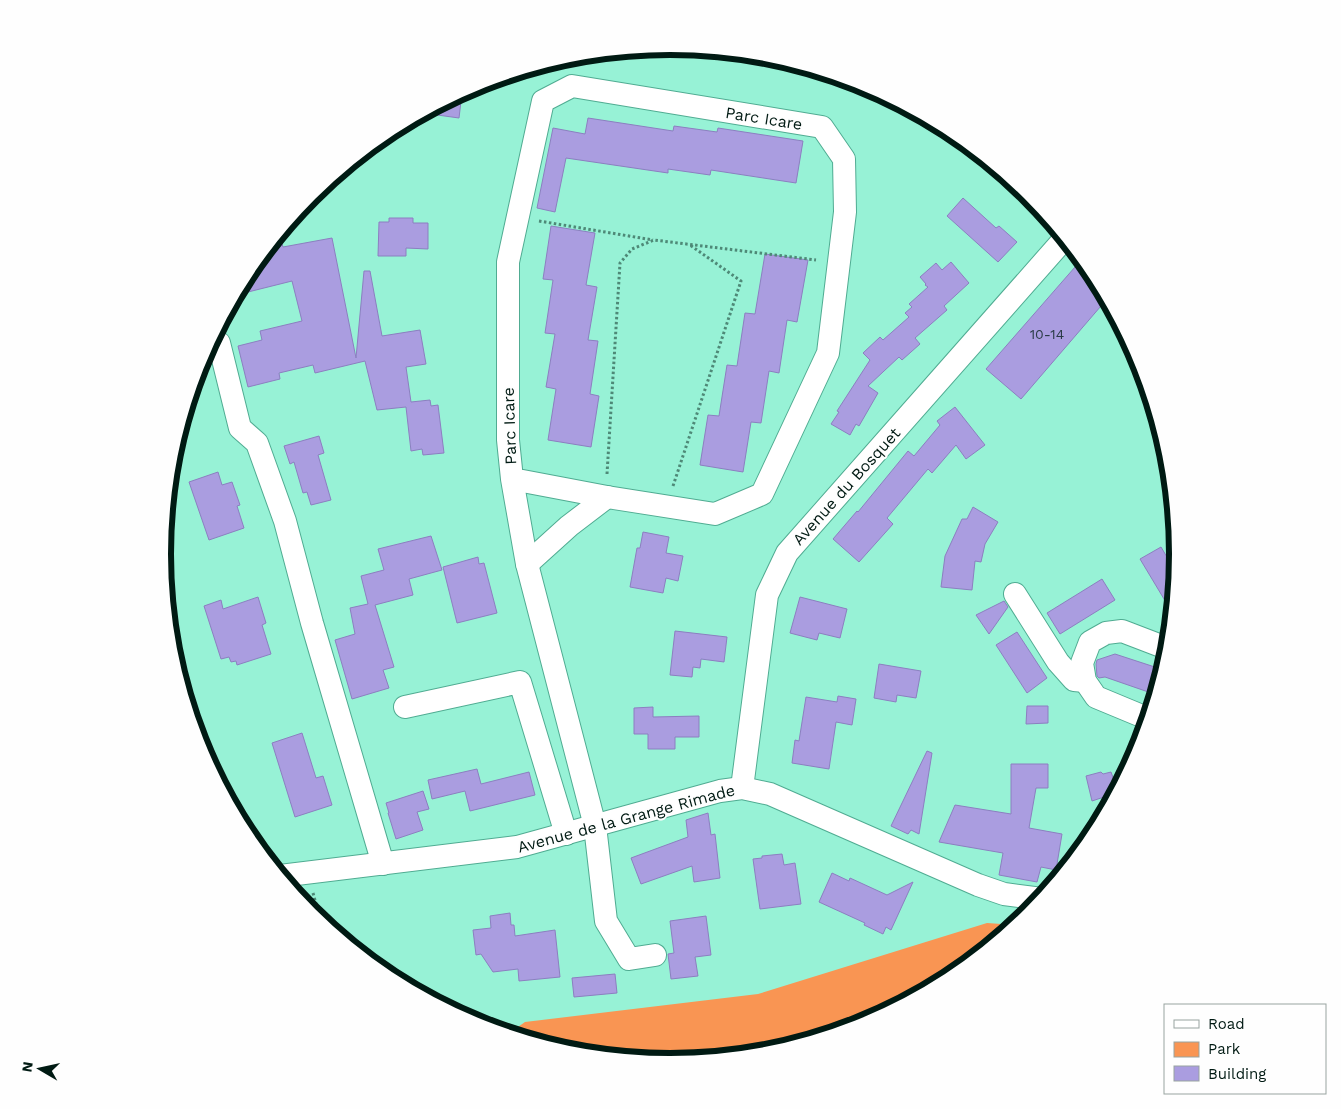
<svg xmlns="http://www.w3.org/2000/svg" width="1341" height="1109" viewBox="0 0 1341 1109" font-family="'Work Sans',sans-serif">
	<rect width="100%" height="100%" fill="#97f2d6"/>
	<path fill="#f99553" d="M 987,923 L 1016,925 L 953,977 L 865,1024 L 769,1053 L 670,1063 L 571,1053 L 508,1034 L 525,1022 L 758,994 Z"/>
	<g fill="#aa9de0" stroke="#8c7fc0">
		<path d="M 462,93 L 459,118 L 423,113 L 447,100 Z"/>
		<path d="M 588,118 L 673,131 L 674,126 L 717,132 L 718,128 L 803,141 L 796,183 L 711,170 L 710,175 L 668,169 L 668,173 L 566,158 L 555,212 L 537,208 L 553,128 L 585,134 Z"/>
		<path d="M 963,198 L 996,228 L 999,226 L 1017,242 L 998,262 L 947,216 Z"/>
		<path d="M 389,218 L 413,218 L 413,223 L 428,223 L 428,249 L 406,248 L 406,256 L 378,256 L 379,222 L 389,222 Z"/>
		<path d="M 551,226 L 595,233 L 586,285 L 597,287 L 588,340 L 598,341 L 590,394 L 599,396 L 591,447 L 548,440 L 556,389 L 546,387 L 555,334 L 545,333 L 553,280 L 543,279 Z"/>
		<path d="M 332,238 L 356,358 L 364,271 L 370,271 L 382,336 L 420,330 L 426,364 L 406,367 L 411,402 L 430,400 L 431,406 L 438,405 L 444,453 L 423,455 L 422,449 L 411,451 L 406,407 L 377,410 L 365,361 L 315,373 L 313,365 L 279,373 L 280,379 L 248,387 L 238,346 L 262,340 L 260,331 L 302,321 L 292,281 L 236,295 L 248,272 L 269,246 L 282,244 L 283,247 Z"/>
		<path d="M 765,254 L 808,260 L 797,322 L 787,320 L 779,373 L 769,371 L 761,423 L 751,422 L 743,472 L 700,465 L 708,415 L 719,416 L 727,365 L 737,366 L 745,313 L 755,314 Z"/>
		<path d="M 1082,259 L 1093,272 L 1107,299 L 1021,399 L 986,369 Z"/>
		<path d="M 951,262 L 969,283 L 944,306 L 947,310 L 915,338 L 920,344 L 902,360 L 899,357 L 868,386 L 878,393 L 859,426 L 856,424 L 850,435 L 831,424 L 839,412 L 837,411 L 870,360 L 863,353 L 880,337 L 883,340 L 909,317 L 905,313 L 912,307 L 909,304 L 928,287 L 925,285 L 926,284 L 920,277 L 936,263 L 942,270 Z"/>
		<path d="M 955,407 L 985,445 L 966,459 L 956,445 L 932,473 L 928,469 L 887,518 L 893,524 L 859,562 L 833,539 L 857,511 L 858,512 L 908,451 L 914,456 L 940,425 L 937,421 Z"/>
		<path d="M 319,436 L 324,453 L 318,455 L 331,500 L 311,505 L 307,492 L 303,493 L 294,462 L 290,464 L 284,446 Z"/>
		<path d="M 218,472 L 222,485 L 232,482 L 240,505 L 237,506 L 244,528 L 209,540 L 189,482 Z"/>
		<path d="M 973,507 L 998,522 L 985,544 L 981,562 L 975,561 L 972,590 L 941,587 L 945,556 L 962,519 L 967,519 Z"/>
		<path d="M 643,532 L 669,537 L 666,553 L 683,556 L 678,581 L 666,578 L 663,593 L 630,587 L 637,548 L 640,548 Z"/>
		<path d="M 431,536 L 442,570 L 409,579 L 413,595 L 375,605 L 394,667 L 383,670 L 389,688 L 352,699 L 335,640 L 355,634 L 350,608 L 368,604 L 361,576 L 384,570 L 378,549 Z"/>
		<path d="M 1161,547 L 1177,574 L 1173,614 L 1140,559 Z"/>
		<path d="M 478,557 L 479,564 L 484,563 L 497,613 L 457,623 L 443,567 Z"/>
		<path d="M 1102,579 L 1115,600 L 1060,634 L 1047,613 Z"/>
		<path d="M 258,597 L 266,623 L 262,625 L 271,654 L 237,665 L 236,661 L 231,662 L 229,657 L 221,659 L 204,606 L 221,600 L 223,609 Z"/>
		<path d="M 800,597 L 847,609 L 840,638 L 819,633 L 817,640 L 790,633 Z"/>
		<path d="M 1004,601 L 1008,607 L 989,634 L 976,615 Z"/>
		<path d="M 675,631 L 727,637 L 724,662 L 701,659 L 700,668 L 693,667 L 692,677 L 670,675 Z"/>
		<path d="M 1017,632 L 1047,678 L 1027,693 L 996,645 Z"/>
		<path d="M 1115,654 L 1164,670 L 1157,695 L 1105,677 L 1099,678 L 1097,676 L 1096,664 L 1097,660 Z"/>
		<path d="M 879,664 L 921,671 L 916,698 L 897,695 L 896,702 L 874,698 Z"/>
		<path d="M 838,696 L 856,699 L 852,725 L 836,722 L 829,769 L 792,763 L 795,740 L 799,741 L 806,697 L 837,702 Z"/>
		<path d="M 1027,706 L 1048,706 L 1048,723 L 1026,724 Z"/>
		<path d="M 653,707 L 653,717 L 699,716 L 699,737 L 675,737 L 675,749 L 648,749 L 648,734 L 634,734 L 634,708 Z"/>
		<path d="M 302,733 L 316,778 L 323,776 L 332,805 L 295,817 L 272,743 Z"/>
		<path d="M 927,751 L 932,753 L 919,834 L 911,830 L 908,834 L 891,826 Z"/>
		<path d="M 1011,764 L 1048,764 L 1048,788 L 1036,788 L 1029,828 L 1062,834 L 1056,870 L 1041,867 L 1037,882 L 999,875 L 1003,853 L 939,842 L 955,805 L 1011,814 Z"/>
		<path d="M 477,769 L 481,784 L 529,772 L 535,795 L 470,811 L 465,791 L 432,799 L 428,780 Z"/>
		<path d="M 1101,772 L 1103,774 L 1111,772 L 1118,791 L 1116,793 L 1092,801 L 1086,776 Z"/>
		<path d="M 423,791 L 429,809 L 417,812 L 423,830 L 396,839 L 388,813 L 389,813 L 386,803 Z"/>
		<path d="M 708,813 L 711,835 L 715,834 L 720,878 L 694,882 L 692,866 L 641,884 L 631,858 L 688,837 L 686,820 Z"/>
		<path d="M 782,854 L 784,865 L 795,863 L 801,904 L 760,909 L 753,859 L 762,858 L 762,856 Z"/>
		<path d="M 832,873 L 849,881 L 850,878 L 887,895 L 913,882 L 891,930 L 886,927 L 883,934 L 864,925 L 865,923 L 819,902 Z"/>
		<path d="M 510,913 L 511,925 L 514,925 L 515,936 L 555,930 L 560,977 L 519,981 L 518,969 L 493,972 L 481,954 L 476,955 L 473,930 L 491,928 L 490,916 Z"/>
		<path d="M 706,916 L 711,955 L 695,957 L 698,976 L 671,979 L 668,954 L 674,953 L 670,921 Z"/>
		<path d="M 615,974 L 617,993 L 574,997 L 572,978 Z"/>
	</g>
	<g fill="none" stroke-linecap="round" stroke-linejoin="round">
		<defs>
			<g id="minor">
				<path d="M 219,343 L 240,428 L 257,443 L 285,521 L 312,623 L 383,864"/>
				<path d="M 512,479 L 607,497 L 715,514 L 762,494 L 828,353 L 845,212 L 844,159 L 822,127 L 572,86 L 543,101 L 508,262 L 508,440 L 512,479 L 527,564 L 595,826 L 606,921 L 629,959 L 655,955"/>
				<path d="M 527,564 L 569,526 L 607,497"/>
				<path d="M 1015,594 L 1058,662 L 1074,680 L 1085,681"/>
				<path d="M 405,707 L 520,682 L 566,834"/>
				<path d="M 1149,719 L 1096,697 L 1085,681 L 1082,663 L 1090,642 L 1106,633 L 1122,631 L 1169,649"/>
				<path d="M 742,788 L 767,595 L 787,553 L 1065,238"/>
				<path d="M 280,876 L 517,847 L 720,791 L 742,788 L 770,794 L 978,885 L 1004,894 L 1042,899"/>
			</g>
		</defs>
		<use href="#minor" stroke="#50ac92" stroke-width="24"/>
		<g stroke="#4e8977" stroke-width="3" stroke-dasharray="2.5 2.5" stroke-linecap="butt">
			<path d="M 539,221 L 653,240"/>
			<path d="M 607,474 L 620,263 L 632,249 L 654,240 L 816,260"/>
			<path d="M 673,486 L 741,281 L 690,245"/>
			<path d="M 313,893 L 318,911 L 318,920"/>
		</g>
		<use href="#minor" stroke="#fff" stroke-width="22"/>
	</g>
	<g text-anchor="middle" stroke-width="4" stroke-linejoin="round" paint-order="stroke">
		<g font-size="14" fill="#2a3b46">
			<text x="1047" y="339">10-14</text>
		</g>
		<g font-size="16" fill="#001a13" stroke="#fefefe">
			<text transform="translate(764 118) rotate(9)" y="6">Parc Icare</text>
			<text transform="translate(509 426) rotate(-92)" y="6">Parc Icare</text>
			<text transform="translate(846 486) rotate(-48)" y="6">Avenue du Bosquet</text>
			<text transform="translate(626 818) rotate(-15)" y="6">Avenue de la Grange Rimade</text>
		</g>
	</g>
	<path d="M0 0H1341V1109H0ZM171 554a499 499 0 1 1 998 0a499 499 0 1 1-998 0Z" fill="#fefefe" fill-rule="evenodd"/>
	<path fill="none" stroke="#001a13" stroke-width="6" d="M171 554a499 499 0 1 1 998 0a499 499 0 1 1-998 0Z"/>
	<rect x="1164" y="1004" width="162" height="90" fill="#fefefe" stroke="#98a3a0"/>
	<rect x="1174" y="1020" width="25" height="8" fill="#ffffff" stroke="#98a3a0"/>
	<text x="1208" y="1029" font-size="15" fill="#001a13">Road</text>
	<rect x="1174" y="1042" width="25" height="15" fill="#f99553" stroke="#98a3a0"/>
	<text x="1208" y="1054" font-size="15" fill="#001a13">Park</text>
	<rect x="1174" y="1066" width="25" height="15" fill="#aa9de0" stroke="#98a3a0"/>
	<text x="1208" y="1079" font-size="15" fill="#001a13">Building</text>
	<g transform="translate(40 1069) rotate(279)" stroke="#fefefe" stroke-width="4" paint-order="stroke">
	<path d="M0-4L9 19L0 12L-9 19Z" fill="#001a13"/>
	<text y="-8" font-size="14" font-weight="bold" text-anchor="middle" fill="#001a13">N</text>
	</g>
</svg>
